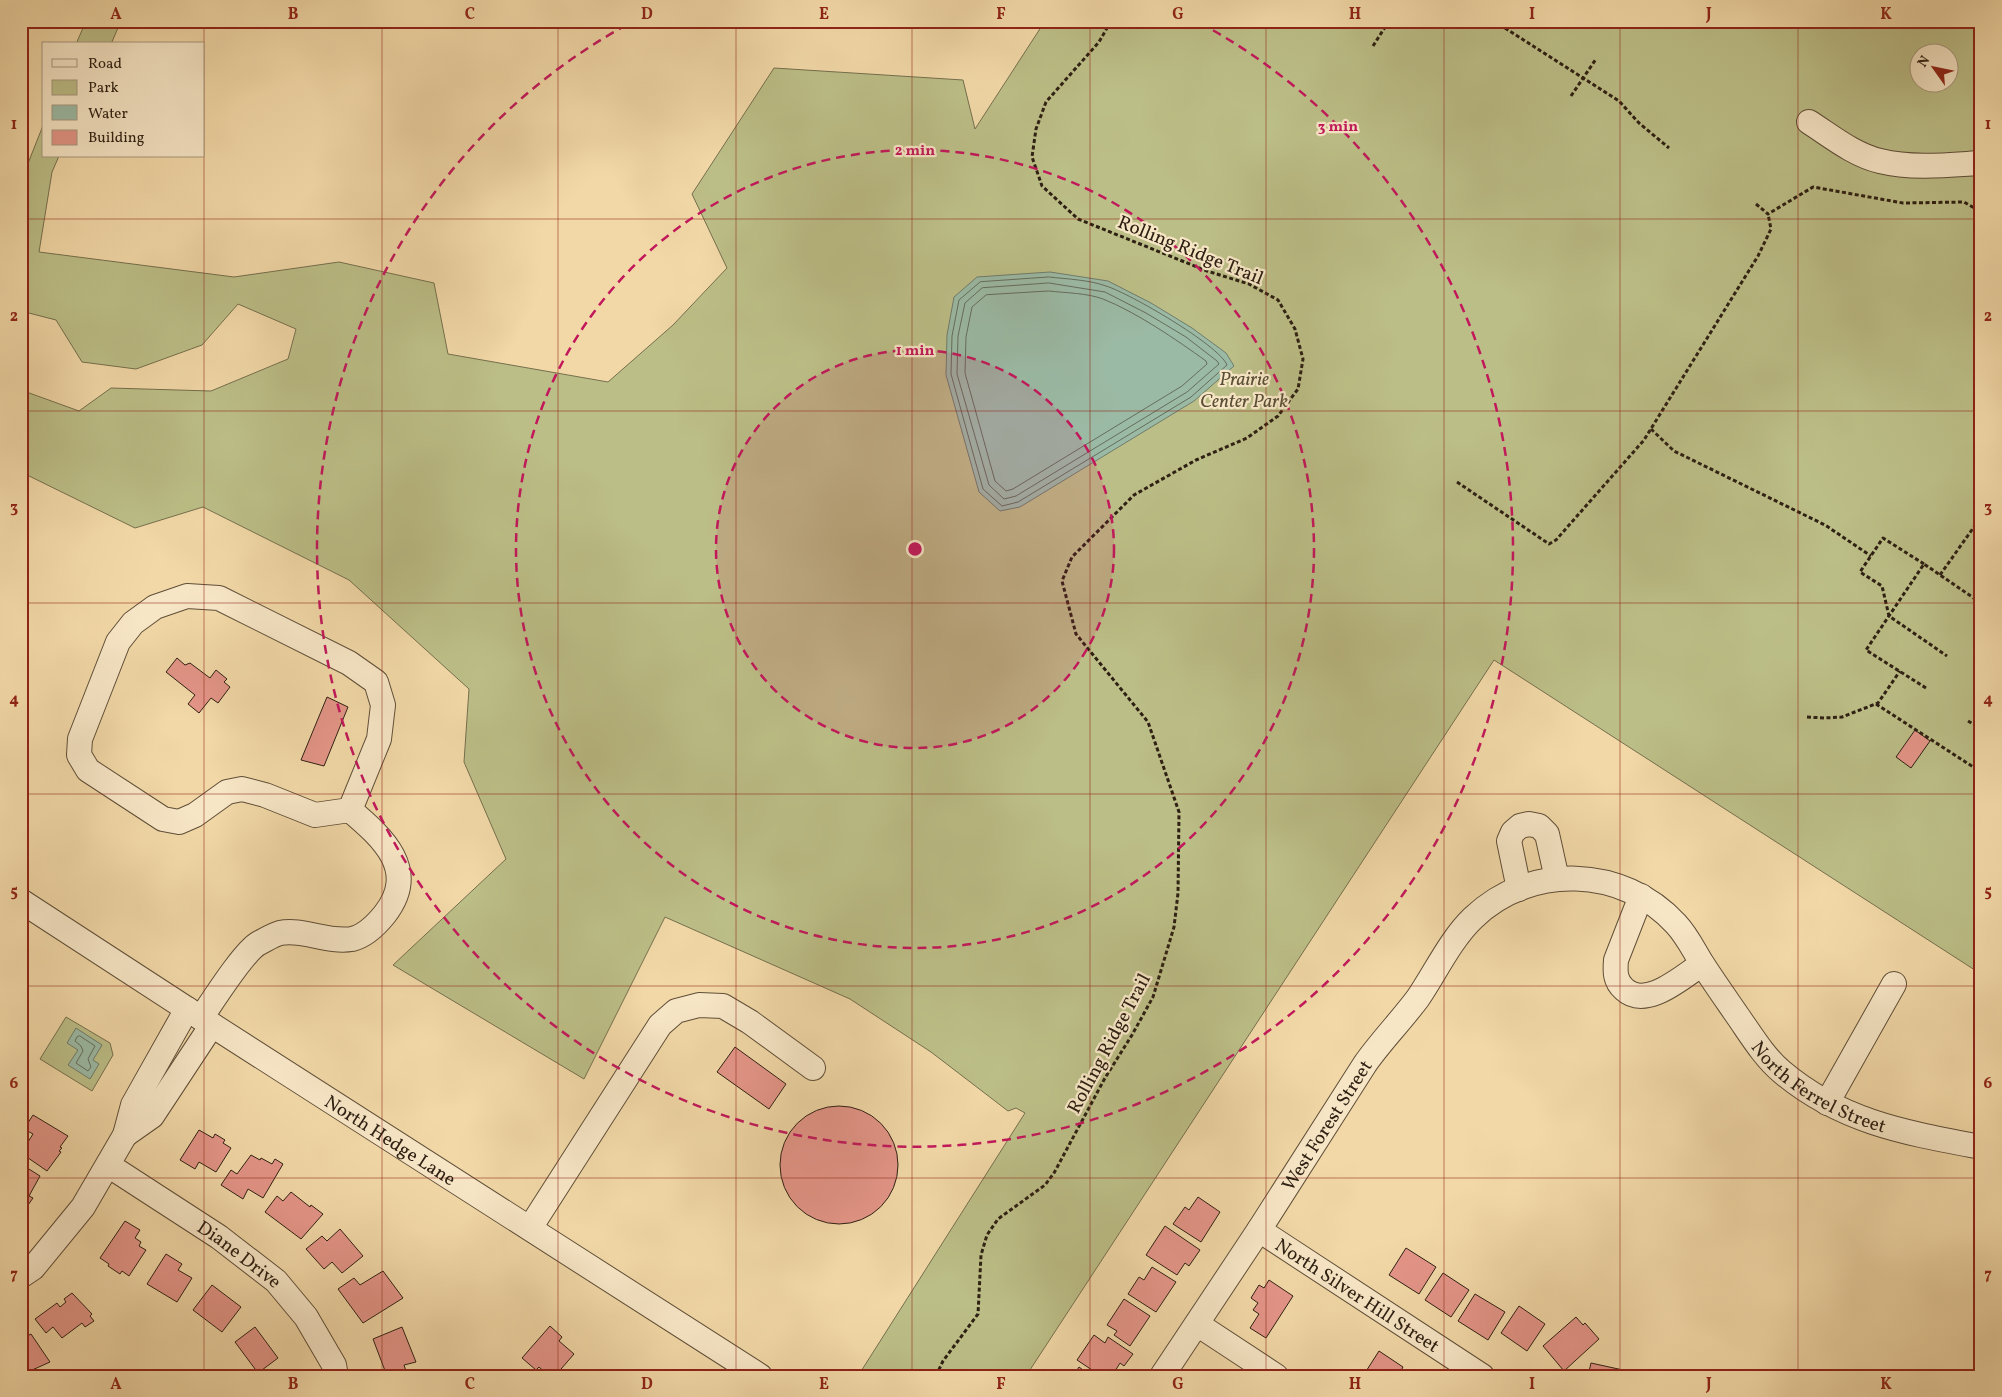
<svg xmlns="http://www.w3.org/2000/svg" width="2002" height="1397" viewBox="0 0 2002 1397" font-family="Vollkorn,serif">
	<rect width="100%" height="100%" fill="#f2d8a7"/>
	<filter id="stains"><feTurbulence type="fractalNoise" baseFrequency=".004" numOctaves="4"/><feColorMatrix values="0 0 0 0 .2 0 0 0 0 .09 0 0 0 0 .02 0 0 0 .5 -.17"/></filter>
	<radialGradient id="worn" r=".72"><stop offset=".6" stop-color="#630" stop-opacity="0"/><stop offset="1" stop-color="#630" stop-opacity=".3"/></radialGradient>
	<g fill="#bcbe87" stroke="#756f4d" fill-rule="evenodd">
		<path d="M 86,21 L 121,21 L 111,44 L 76,44 Z"/>
		<path d="M 1045,21 L 1981,21 L 1981,974 L 1494,660 L 1026,1376 L 858,1376 L 1025,1113 L 1016,1108 L 1008,1111 L 931,1052 L 850,999 L 665,917 L 584,1079 L 393,965 L 506,859 L 464,762 L 469,689 L 349,580 L 203,507 L 135,528 L 21,472 L 21,390 L 79,411 L 111,388 L 211,391 L 288,359 L 296,329 L 238,304 L 202,345 L 136,369 L 82,362 L 56,320 L 21,311 L 21,181 L 44,123 L 44,156 L 59,156 L 52,172 L 39,252 L 234,277 L 339,262 L 434,283 L 448,354 L 608,382 L 673,325 L 727,268 L 692,194 L 774,68 L 963,80 L 975,129 ZM 1920,52 L 1950,52 L 1950,82 L 1920,82 Z"/>
		<path d="M 66,1017 L 110,1043 L 113,1055 L 92,1091 L 40,1059 Z"/>
	</g>
	<g fill="#9bbaa5" stroke="#6f7c6b">
		<path d="M 1050,272 L 1108,281 L 1151,303 L 1192,328 L 1226,353 L 1234,366 L 1194,401 L 1020,507 L 1000,511 L 979,492 L 946,375 L 947,335 L 954,297 L 977,277 Z"/>
		<path d="M 76,1028 L 102,1045 L 93,1060 L 99,1064 L 90,1079 L 68,1065 L 78,1050 L 67,1043 Z"/>
	</g>
	<g fill="none" stroke-linecap="round" stroke-linejoin="round">
		<g stroke="#646d5c" stroke-width="1">
			<path d="M 1049,277 C 1067,279 1090,280 1106,286 C 1129,293 1219,345 1227,365 L 1191,397 L 1018,502 L 1002,506 L 983,489 L 951,374 L 952,336 L 959,300 L 980,282 Z"/>
			<path d="M 1049,283 L 1105,292 L 1146,313 L 1186,337 L 1217,361 L 1219,364 L 1187,392 L 1016,496 L 1004,499 L 989,485 L 957,374 L 958,336 L 965,303 L 982,288 Z"/>
			<path d="M 1049,291 C 1066,293 1087,293 1103,299 C 1136,312 1177,340 1206,361 L 1207,364 L 1182,386 L 1013,489 L 1006,491 L 995,481 L 965,373 L 966,337 L 972,307 L 986,295 Z"/>
			<path d="M 80,1036 L 95,1046 L 88,1059 L 91,1067 L 88,1071 L 76,1063 L 83,1051 L 81,1046 L 75,1041 L 77,1037 Z"/>
		</g>
	</g>
	<g fill="#e49588" stroke="#2e2013">
		<path d="M 177,658 L 185,665 L 190,663 L 210,678 L 216,670 L 227,679 L 224,682 L 230,687 L 218,703 L 211,698 L 199,713 L 188,704 L 195,695 L 166,672 Z"/>
		<path d="M 327,697 L 348,707 L 324,766 L 301,760 Z"/>
		<path d="M 1915,730 L 1930,741 L 1911,768 L 1896,757 Z"/>
		<path d="M 735,1047 L 786,1084 L 769,1109 L 717,1072 Z"/>
		<circle cx="839" cy="1165" r="59"/>
		<path d="M 33,1115 L 68,1136 L 60,1147 L 62,1148 L 59,1151 L 61,1152 L 47,1171 L 21,1153 L 33,1134 L 24,1129 Z"/>
		<path d="M 199,1130 L 213,1138 L 215,1134 L 225,1140 L 223,1143 L 231,1148 L 216,1172 L 199,1162 L 195,1169 L 180,1160 Z"/>
		<path d="M 251,1155 L 260,1160 L 261,1158 L 272,1164 L 275,1159 L 283,1164 L 263,1198 L 248,1189 L 243,1199 L 221,1185 L 231,1170 L 237,1174 Z"/>
		<path d="M 21,1164 L 40,1176 L 29,1196 L 33,1198 L 21,1215 Z"/>
		<path d="M 291,1192 L 310,1207 L 311,1205 L 323,1214 L 301,1239 L 265,1212 L 277,1196 L 283,1201 Z"/>
		<path d="M 1198,1197 L 1220,1212 L 1201,1242 L 1173,1224 L 1185,1207 L 1189,1210 Z"/>
		<path d="M 125,1221 L 140,1230 L 135,1238 L 141,1242 L 139,1246 L 146,1250 L 129,1276 L 122,1271 L 120,1274 L 108,1266 L 109,1264 L 100,1258 Z"/>
		<path d="M 1165,1226 L 1200,1250 L 1189,1266 L 1185,1263 L 1177,1275 L 1146,1255 Z"/>
		<path d="M 340,1229 L 363,1256 L 342,1273 L 332,1262 L 324,1269 L 306,1249 L 322,1236 L 327,1241 Z"/>
		<path d="M 1406,1248 L 1436,1267 L 1419,1294 L 1389,1275 Z"/>
		<path d="M 166,1254 L 182,1264 L 178,1270 L 192,1278 L 177,1302 L 147,1284 Z"/>
		<path d="M 1152,1267 L 1176,1282 L 1156,1312 L 1128,1294 L 1139,1277 L 1144,1280 Z"/>
		<path d="M 383,1271 L 403,1298 L 363,1323 L 338,1289 L 354,1278 L 360,1285 Z"/>
		<path d="M 1443,1273 L 1469,1290 L 1451,1317 L 1425,1300 Z"/>
		<path d="M 1269,1280 L 1293,1296 L 1266,1338 L 1250,1328 L 1259,1314 L 1253,1310 L 1258,1303 L 1251,1298 L 1259,1285 L 1264,1288 Z"/>
		<path d="M 212,1285 L 241,1307 L 222,1332 L 193,1310 Z"/>
		<path d="M 72,1293 L 92,1314 L 90,1316 L 94,1321 L 85,1327 L 82,1323 L 62,1338 L 53,1327 L 46,1333 L 35,1319 L 57,1303 L 60,1307 L 66,1302 L 64,1299 Z"/>
		<path d="M 1475,1294 L 1505,1312 L 1488,1340 L 1458,1321 Z"/>
		<path d="M 1124,1299 L 1150,1316 L 1130,1346 L 1114,1335 L 1117,1331 L 1107,1325 Z"/>
		<path d="M 1519,1306 L 1545,1324 L 1527,1351 L 1501,1333 Z"/>
		<path d="M 1576,1317 L 1583,1325 L 1585,1323 L 1599,1339 L 1564,1371 L 1543,1346 Z"/>
		<path d="M 550,1326 L 562,1337 L 559,1341 L 574,1354 L 555,1376 L 549,1376 L 539,1367 L 536,1370 L 522,1358 Z"/>
		<path d="M 255,1327 L 278,1358 L 258,1373 L 235,1342 Z"/>
		<path d="M 402,1327 L 416,1362 L 404,1365 L 407,1374 L 387,1376 L 373,1339 Z"/>
		<path d="M 31,1334 L 50,1362 L 21,1375 L 21,1339 Z"/>
		<path d="M 1094,1335 L 1105,1343 L 1108,1337 L 1133,1354 L 1124,1366 L 1120,1363 L 1112,1376 L 1101,1376 L 1077,1360 Z"/>
		<path d="M 1379,1351 L 1403,1367 L 1398,1376 L 1363,1376 Z"/>
		<path d="M 1591,1363 L 1623,1370 L 1621,1376 L 1588,1376 Z"/>
		<path d="M 1079,1367 L 1091,1376 L 1073,1376 Z"/>
	</g>
	<g fill="none" stroke-linecap="round" stroke-linejoin="round">
		<defs>
			<g id="minor">
				<path d="M 1809,122 C 1831,136 1854,155 1880,161 C 1913,169 1948,165 1981,163"/>
				<path d="M 1519,889 L 1509,841 L 1513,832 L 1520,826 L 1529,824 L 1539,826 L 1547,834 L 1557,879"/>
				<path d="M 1641,896 L 1616,960 C 1615,972 1615,981 1624,989 C 1646,1010 1682,977 1702,964"/>
				<path id="s1" d="M 21,901 L 187,1009 L 760,1376"/>
				<path d="M 201,1018 C 212,1002 244,951 259,943 C 265,940 273,935 280,933 C 302,928 327,943 352,939 C 365,936 377,924 385,914 C 419,870 383,838 350,810 L 379,739 L 383,705 L 376,682 L 349,663 L 219,598 L 187,596 L 155,607 L 133,623 L 118,642 L 80,739 L 79,755 L 88,770 L 163,819 L 179,822 L 195,815 L 227,792 L 242,789 L 265,795 L 315,815 L 350,810"/>
				<path d="M 1827,1103 L 1894,984"/>
				<path d="M 125,1135 L 152,1116 L 212,1025"/>
				<path id="s2" d="M 108,1165 L 219,1237 L 276,1281 L 306,1317 L 334,1365 L 336,1376"/>
				<path d="M 530,1228 L 660,1025 L 676,1011 L 699,1005 L 723,1006 L 750,1022 L 813,1068"/>
				<path id="s3" d="M 1259,1230 L 1482,1376"/>
				<path d="M 21,1276 L 33,1268 L 83,1207 L 125,1135 L 133,1105 L 187,1009"/>
				<path d="M 1197,1324 L 1276,1376"/>
				<path id="s4" d="M 1162,1376 L 1259,1230 L 1365,1064 C 1381,1041 1401,1021 1418,998 C 1435,973 1451,939 1473,918 C 1530,863 1623,866 1676,924 C 1688,937 1694,951 1703,965 C 1714,982 1726,999 1737,1015 C 1751,1035 1764,1057 1782,1072 C 1841,1122 1907,1133 1981,1147"/>
			</g>
		</defs>
		<use href="#minor" stroke="#5f4e38" stroke-width="26"/>
		<g stroke="#2e2013" stroke-width="3" stroke-dasharray="4 2.5" stroke-linecap="butt">
			<path d="M 1494,21 L 1619,101 L 1639,123 L 1669,148"/>
			<path d="M 1373,46 L 1389,21"/>
			<path d="M 1571,96 L 1596,59"/>
			<path d="M 1756,204 L 1768,214 L 1813,187 L 1903,203 L 1964,202 L 1981,212"/>
			<path d="M 1651,429 L 1674,451 L 1825,525 L 1871,556"/>
			<path d="M 1457,482 L 1549,544 L 1556,540 L 1644,440 L 1758,256 L 1771,229 L 1768,214"/>
			<path d="M 1924,564 L 1883,538 L 1860,572 L 1882,586 L 1889,616 L 1947,656"/>
			<path d="M 1940,575 L 1976,524 L 1981,527"/>
			<path d="M 1926,688 L 1866,650 L 1924,564 L 1981,603"/>
			<path d="M 1876,704 L 1981,772"/>
			<path d="M 1807,717 L 1824,718 L 1842,717 L 1878,703 L 1900,671"/>
			<path d="M 1968,721 L 1981,729"/>
			<path d="M 936,1376 L 943,1361 L 978,1314 L 981,1255 L 987,1235 L 998,1219 L 1045,1185 L 1054,1173 L 1105,1078 L 1132,1035 L 1153,997 L 1174,927 L 1178,893 L 1179,812 L 1148,722 L 1076,634 L 1062,581 L 1072,557 L 1134,495 L 1196,460 L 1247,438 L 1278,416 L 1298,389 L 1303,359 L 1295,329 L 1278,300 L 1249,284 L 1207,271 L 1078,219 L 1042,186 L 1032,157 L 1036,129 L 1046,102 L 1099,42 L 1111,21"/>
		</g>
		<use href="#minor" stroke="#f7e6c6" stroke-width="24"/>
	</g>
	<path fill="none" stroke="#8f2418" stroke-width="1" stroke-opacity="0.55" d="M 204,21 L 204,1376M 382,21 L 382,1376M 558,21 L 558,1376M 736,21 L 736,1376M 912,21 L 912,1376M 1090,21 L 1090,1376M 1266,21 L 1266,1376M 1444,21 L 1444,1376M 1620,21 L 1620,1376M 1798,21 L 1798,1376M 21,219 L 1981,219M 21,411 L 1981,411M 21,603 L 1981,603M 21,794 L 1981,794M 21,986 L 1981,986M 21,1178 L 1981,1178"/>
	<circle cx="915" cy="549" r="199" fill="#c2185b" fill-opacity=".12"/>
	<g fill="none" stroke="#c2185b" stroke-width="2.5" stroke-dasharray="9 6">
		<circle cx="915" cy="549" r="199"/>
		<circle cx="915" cy="549" r="399"/>
		<path d="M1200 23A598 598 0 1 1 630 23"/>
	</g>
	<g text-anchor="middle" stroke-width="4.5" stroke-linejoin="round" paint-order="stroke">
		<g font-size="19" fill="#2e2013" stroke="#f7e6c6">
			<text transform="translate(1191 249) rotate(22)" y="7">Rolling Ridge Trail</text>
			<text transform="translate(1108 1043) rotate(-62)" y="7">Rolling Ridge Trail</text>
			<text dy="7" stroke="none"><textPath href="#s4" startOffset="1002">North Ferrel Street</textPath></text>
			<text dy="7" stroke="none"><textPath href="#s4" startOffset="300">West Forest Street</textPath></text>
			<text dy="7" stroke="none"><textPath href="#s1" startOffset="440">North Hedge Lane</textPath></text>
			<text dy="7" stroke="none"><textPath href="#s2" startOffset="159">Diane Drive</textPath></text>
			<text dy="7" stroke="none"><textPath href="#s3" startOffset="118">North Silver Hill Street</textPath></text>
		</g>
		<g font-size="19" font-style="italic" fill="#594f36" stroke="#f7e6c6">
			<text x="1244" y="385">Prairie<tspan x="1244" dy="22">Center Park</tspan></text>
		</g>
	</g>
	<circle cx="915" cy="549" r="8" fill="#c2185b" stroke="#f7e6c6" stroke-width="2.5"/>
	<g font-size="15" text-anchor="middle" font-weight="bold" fill="#c2185b" stroke="#f7e6c6" stroke-width="4.5" stroke-linejoin="round" paint-order="stroke">
		<text x="1338" y="131">3 min</text>
		<text x="915" y="155">2 min</text>
		<text x="915" y="355">1 min</text>
	</g>
	<rect width="2002" height="1397" fill="none" stroke="#f2d8a7" stroke-width="55"/>
	<rect x="42" y="42" width="162" height="115" fill="#f7e6c6" stroke="#a7977e"/>
	<rect x="52" y="59" width="25" height="8" fill="#f7e6c6" stroke="#a7977e"/>
	<text x="88" y="68" font-size="15" fill="#2e2013">Road</text>
	<rect x="52" y="80" width="25" height="15" fill="#bcbe87" stroke="#a7977e"/>
	<text x="88" y="92" font-size="15" fill="#2e2013">Park</text>
	<rect x="52" y="105" width="25" height="15" fill="#9bbaa5" stroke="#a7977e"/>
	<text x="88" y="118" font-size="15" fill="#2e2013">Water</text>
	<rect x="52" y="130" width="25" height="15" fill="#e49588" stroke="#a7977e"/>
	<text x="88" y="142" font-size="15" fill="#2e2013">Building</text>
	<g transform="translate(1934 68) rotate(303)"><circle r="24" fill="#f7e6c6" stroke="#a7977e"/>
	<path d="M0-4L9 19L0 12L-9 19Z" fill="#8f2418"/>
	<text y="-8" font-size="14" font-weight="bold" text-anchor="middle" fill="#2e2013">N</text>
	</g>
	<rect x="28" y="28" width="1946" height="1342" fill="none" stroke="#8f2418" stroke-width="2"/>
	<g font-size="16" text-anchor="middle" font-weight="bold" fill="#8f2418">
		<text x="116" y="19">A</text>
		<text x="293" y="19">B</text>
		<text x="470" y="19">C</text>
		<text x="647" y="19">D</text>
		<text x="824" y="19">E</text>
		<text x="1001" y="19">F</text>
		<text x="1178" y="19">G</text>
		<text x="1355" y="19">H</text>
		<text x="1532" y="19">I</text>
		<text x="1709" y="19">J</text>
		<text x="1886" y="19">K</text>
		<text x="14" y="129">1</text>
		<text x="1988" y="129">1</text>
		<text x="14" y="321">2</text>
		<text x="1988" y="321">2</text>
		<text x="14" y="512">3</text>
		<text x="1988" y="512">3</text>
		<text x="14" y="704">4</text>
		<text x="1988" y="704">4</text>
		<text x="14" y="896">5</text>
		<text x="1988" y="896">5</text>
		<text x="14" y="1088">6</text>
		<text x="1988" y="1088">6</text>
		<text x="14" y="1279">7</text>
		<text x="1988" y="1279">7</text>
		<text x="116" y="1389">A</text>
		<text x="293" y="1389">B</text>
		<text x="470" y="1389">C</text>
		<text x="647" y="1389">D</text>
		<text x="824" y="1389">E</text>
		<text x="1001" y="1389">F</text>
		<text x="1178" y="1389">G</text>
		<text x="1355" y="1389">H</text>
		<text x="1532" y="1389">I</text>
		<text x="1709" y="1389">J</text>
		<text x="1886" y="1389">K</text>
	</g>
	<rect width="100%" height="100%" filter="url(#stains)"/>
	<rect width="100%" height="100%" fill="url(#worn)"/>
</svg>
